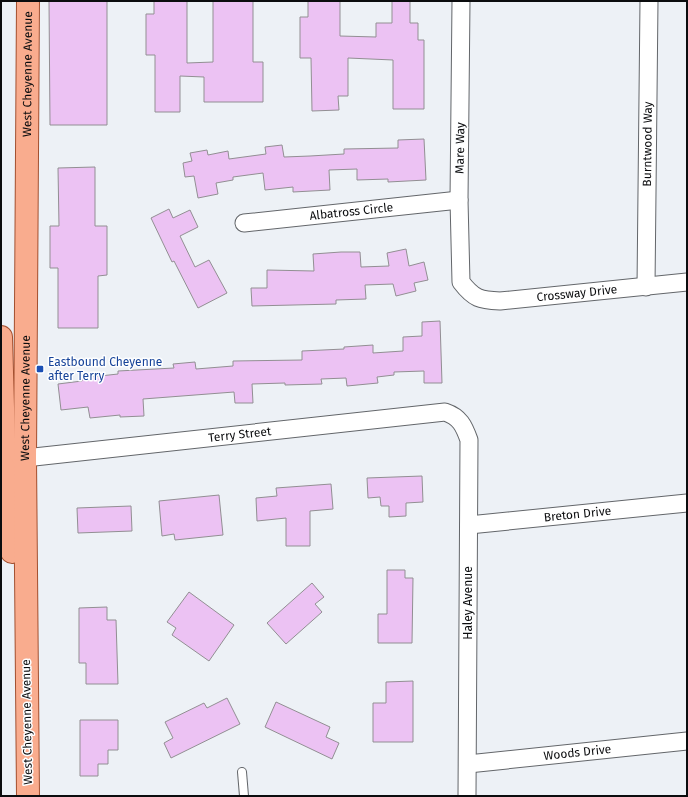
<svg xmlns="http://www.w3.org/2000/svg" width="688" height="797" viewBox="0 0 688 797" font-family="'Fira Sans',sans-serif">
	<rect width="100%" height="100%" fill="#edf1f6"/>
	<g fill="#ecc2f3" stroke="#928f93">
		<path d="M 49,1 L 107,1 L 107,125 L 50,125 Z"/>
		<path d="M 154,1 L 187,1 L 187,63 L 213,62 L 213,1 L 253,1 L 253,62 L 263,62 L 263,102 L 204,102 L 204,77 L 180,76 L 180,112 L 155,112 L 155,55 L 146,55 L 146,14 L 154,14 Z"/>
		<path d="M 308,1 L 340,1 L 340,36 L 376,37 L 376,23 L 392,23 L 392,1 L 410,1 L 410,23 L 418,23 L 418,40 L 424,40 L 424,109 L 393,109 L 393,60 L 348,58 L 348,96 L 338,96 L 339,110 L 312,111 L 311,58 L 300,58 L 300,17 L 308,17 Z"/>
		<path d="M 424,139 L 426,180 L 388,182 L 388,179 L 357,180 L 357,169 L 329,170 L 330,190 L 293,192 L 293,187 L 265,190 L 263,173 L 233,177 L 233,180 L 216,183 L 218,194 L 198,198 L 194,176 L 185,177 L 183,163 L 192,161 L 190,153 L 207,150 L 208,155 L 228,151 L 229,159 L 266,154 L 265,147 L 282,145 L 284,157 L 310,156 L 344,154 L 344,149 L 398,148 L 398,140 Z"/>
		<path d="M 95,167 L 95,226 L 107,226 L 107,275 L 98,276 L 98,328 L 58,328 L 58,268 L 50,268 L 50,226 L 59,226 L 58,168 Z"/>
		<path d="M 169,209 L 173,218 L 190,210 L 198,227 L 180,236 L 195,267 L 209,260 L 227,293 L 198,308 L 174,261 L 172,262 L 151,218 Z"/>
		<path d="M 406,249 L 409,266 L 424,262 L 428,280 L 414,283 L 416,291 L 396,296 L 393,284 L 365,285 L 366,299 L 336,300 L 336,304 L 252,306 L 251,288 L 267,288 L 267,270 L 314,271 L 313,254 L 341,252 L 360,252 L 361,267 L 389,266 L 387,253 Z"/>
		<path d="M 440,321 L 442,383 L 424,383 L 424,371 L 394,372 L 394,375 L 377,377 L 378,383 L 347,386 L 346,378 L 321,379 L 322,384 L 285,385 L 285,383 L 252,384 L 253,403 L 235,403 L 234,392 L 143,399 L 144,416 L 120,417 L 120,415 L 90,418 L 88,407 L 61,410 L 58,384 L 82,381 L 82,378 L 118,374 L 118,371 L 174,368 L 173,364 L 195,362 L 196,369 L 233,366 L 233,361 L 302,360 L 302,351 L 344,349 L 344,347 L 373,345 L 373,353 L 403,351 L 403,337 L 422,336 L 422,322 Z"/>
		<path d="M 422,476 L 423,502 L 406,503 L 406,516 L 389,517 L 389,506 L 381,506 L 380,497 L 368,498 L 367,478 Z"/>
		<path d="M 331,484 L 333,509 L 310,511 L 310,546 L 286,546 L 286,518 L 257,521 L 256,498 L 277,496 L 276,488 Z"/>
		<path d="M 219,495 L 223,535 L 175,540 L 174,534 L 162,536 L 159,501 Z"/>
		<path d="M 131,506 L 132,531 L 78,533 L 77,508 Z"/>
		<path d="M 387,570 L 405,570 L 405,578 L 413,578 L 412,643 L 378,643 L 378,614 L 387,614 Z"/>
		<path d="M 312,583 L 324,597 L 315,604 L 322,612 L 286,644 L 267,623 Z"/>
		<path d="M 189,592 L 234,625 L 209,661 L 172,635 L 176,628 L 167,622 Z"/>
		<path d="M 107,607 L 107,620 L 116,620 L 118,684 L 86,684 L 86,663 L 79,663 L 79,608 Z"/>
		<path d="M 413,681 L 413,742 L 373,742 L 373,703 L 386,703 L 386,682 Z"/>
		<path d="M 227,698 L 240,724 L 171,758 L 164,743 L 173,738 L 165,722 L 204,703 L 207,708 Z"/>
		<path d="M 276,702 L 330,727 L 326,737 L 339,743 L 332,759 L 265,727 Z"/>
		<path d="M 80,720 L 118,720 L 118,750 L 108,750 L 108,764 L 98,764 L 98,776 L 80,776 Z"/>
	</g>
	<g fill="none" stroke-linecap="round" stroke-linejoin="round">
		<defs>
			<path id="lane" d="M 242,772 L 244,796"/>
			<g id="street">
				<path id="s1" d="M 461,1 L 459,200 L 461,282 C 474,299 480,300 500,301 L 687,282"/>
				<path id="s2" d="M 244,223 L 459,200"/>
				<path id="s3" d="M 646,287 L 649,1"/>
				<path id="s4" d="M 25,458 L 445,412 C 460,417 464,426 469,440 L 467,796"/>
				<path id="s5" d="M 469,525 L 687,503"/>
				<path id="s6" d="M 468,764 L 687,741"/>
			</g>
			<g id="primary">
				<path d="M 1,337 L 4,442 L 12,451 L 25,458"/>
				<path d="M 1,463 L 7,472 L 12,552"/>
				<path id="s7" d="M 28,796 L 25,458 L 28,1"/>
			</g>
		</defs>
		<use href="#lane" stroke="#63666a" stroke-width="10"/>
		<use href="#street" stroke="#63666a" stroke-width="19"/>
		<use href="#primary" stroke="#a35030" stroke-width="24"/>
		<use href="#lane" stroke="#fff" stroke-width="8"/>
		<use href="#street" stroke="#fff" stroke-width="17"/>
		<use href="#primary" stroke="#f9ac8e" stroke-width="22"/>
	</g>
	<rect fill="#1a4fb4" stroke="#fdfeff" stroke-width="1.5" x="36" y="365" width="8" height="8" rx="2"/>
	<g text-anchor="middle" stroke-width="3" stroke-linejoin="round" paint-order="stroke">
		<g font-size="12" fill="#0b0c0e" stroke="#fdfeff">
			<text dy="4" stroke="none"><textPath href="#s7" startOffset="722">West Cheyenne Avenue</textPath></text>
			<text dy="4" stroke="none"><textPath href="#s3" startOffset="143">Burntwood Way</textPath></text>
			<text transform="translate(460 148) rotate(-89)" y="4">Mare Way</text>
			<text dy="4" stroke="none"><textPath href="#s2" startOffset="108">Albatross Circle</textPath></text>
			<text dy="4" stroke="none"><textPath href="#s1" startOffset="404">Crossway Drive</textPath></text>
			<text dy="4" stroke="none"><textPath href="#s7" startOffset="398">West Cheyenne Avenue</textPath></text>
			<text dy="4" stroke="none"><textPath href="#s4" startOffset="216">Terry Street</textPath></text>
			<text dy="4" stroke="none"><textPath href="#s5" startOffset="109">Breton Drive</textPath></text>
			<text transform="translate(468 603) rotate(-90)" y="4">Haley Avenue</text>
			<text transform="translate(27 722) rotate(-91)" y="4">West Cheyenne Avenue</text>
			<text dy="4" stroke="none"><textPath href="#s6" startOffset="110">Woods Drive</textPath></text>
		</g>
		<g font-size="12" fill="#164399" stroke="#fdfeff" text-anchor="start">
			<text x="48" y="366">Eastbound Cheyenne<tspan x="48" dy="14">after Terry</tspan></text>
		</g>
	</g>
	<rect width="688" height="797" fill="none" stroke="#0b0c0e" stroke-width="4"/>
</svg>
